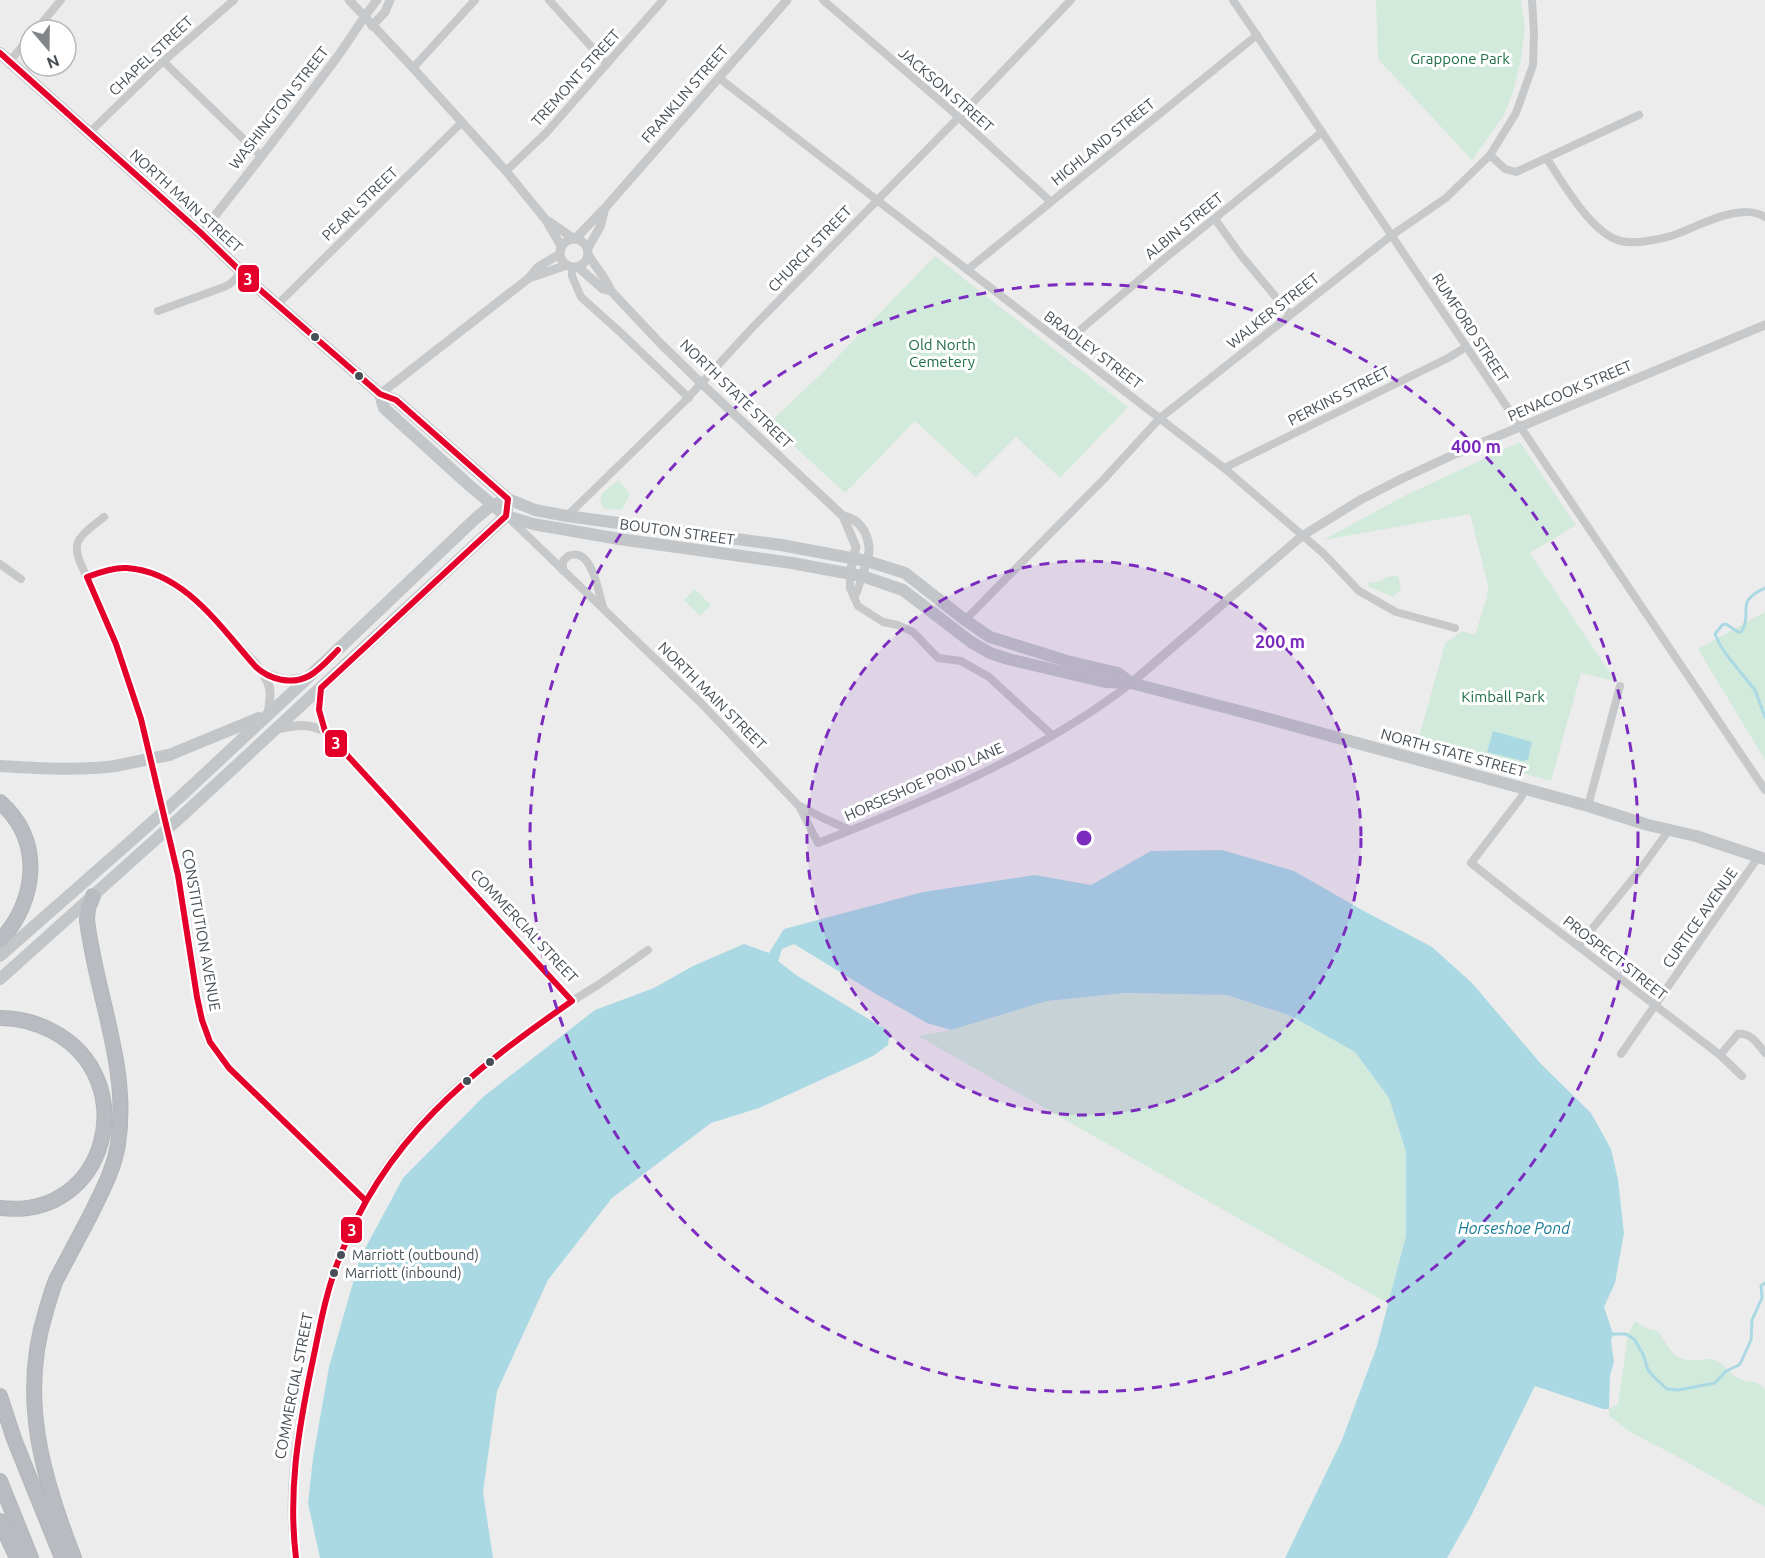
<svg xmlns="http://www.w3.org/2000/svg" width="1765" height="1558" viewBox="0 0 1765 1558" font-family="Ubuntu,sans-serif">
	<rect width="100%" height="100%" fill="#edecec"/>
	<g fill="#d2eadb">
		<path d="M 1376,0 L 1521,0 L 1525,28 L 1521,60 L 1513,92 L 1504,115 L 1472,160 L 1378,59 Z"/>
		<path d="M 935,256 L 1128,407 L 1060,478 L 1016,437 L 976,477 L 915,421 L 845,493 L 769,423 L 821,374 Z"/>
		<path d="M 1520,442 L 1576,525 L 1530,553 L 1615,681 L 1581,673 L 1551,781 L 1417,744 L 1445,644 L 1462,631 L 1475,635 L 1487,597 L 1488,585 L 1470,514 L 1323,540 L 1404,496 Z"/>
		<path d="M 618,480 L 630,494 L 622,510 L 604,509 L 600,499 L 602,494 Z"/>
		<path d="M 1398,575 L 1401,589 L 1393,597 L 1369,587 L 1368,583 L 1384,580 L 1383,578 Z"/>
		<path d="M 695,589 L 711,605 L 700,616 L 684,600 Z"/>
		<path d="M 1765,612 L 1765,760 L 1698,649 Z"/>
		<path d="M 1125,993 L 1227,995 L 1291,1016 L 1355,1052 L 1389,1098 L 1406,1152 L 1406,1236 L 1389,1304 L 918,1036 L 951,1030 L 1047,1001 Z"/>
		<path d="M 1635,1321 L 1648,1329 L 1658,1331 C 1671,1350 1673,1363 1700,1360 C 1708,1359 1711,1358 1718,1362 C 1727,1365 1730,1376 1740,1379 C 1753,1384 1754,1378 1765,1389 L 1765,1507 L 1678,1457 L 1630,1432 L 1609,1416 L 1609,1409 L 1618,1404 L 1628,1335 Z"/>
	</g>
	<g fill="#aad9e4">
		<path d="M 1493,731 L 1532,742 L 1528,760 L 1523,761 L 1487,752 Z"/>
		<path d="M 1222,850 L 1294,871 L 1362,910 L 1432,947 L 1472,983 L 1541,1064 L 1591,1113 L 1611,1149 L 1618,1180 L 1624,1233 L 1615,1283 L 1604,1307 L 1613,1334 L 1611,1341 L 1614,1362 L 1610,1375 L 1609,1409 L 1603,1409 L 1535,1386 L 1472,1514 L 1447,1558 L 1285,1558 L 1342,1440 L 1377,1346 L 1406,1236 L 1406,1152 L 1389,1098 L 1355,1052 L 1291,1016 L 1227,995 L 1125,993 L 1047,1001 L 951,1030 L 927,1023 L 876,994 L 794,944 L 782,949 L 778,961 L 796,975 L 890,1032 L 888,1045 L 873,1056 L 759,1108 L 711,1123 L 612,1198 L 548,1280 L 497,1391 L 483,1492 L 493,1558 L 320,1558 L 308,1503 L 313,1458 L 329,1367 L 360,1258 L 403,1178 L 483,1097 L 595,1010 L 654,988 L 693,966 L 744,944 L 769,953 L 784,929 L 923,892 L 1035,875 L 1091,885 L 1151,851 Z"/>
	</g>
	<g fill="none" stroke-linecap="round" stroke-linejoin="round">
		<g stroke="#aad9e4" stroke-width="3">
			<path d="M 1765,588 C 1733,602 1754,613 1741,632 L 1738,632 L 1726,624 L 1722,625 L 1715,634 L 1720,645 L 1729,658 L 1755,690 L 1765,717"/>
			<path d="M 1613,1334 L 1626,1334 L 1634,1339 L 1643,1354 L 1648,1370 L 1655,1378 L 1667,1389 L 1678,1390 L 1715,1383 L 1726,1371 L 1739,1365 L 1741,1362 L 1751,1340 L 1752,1320 L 1762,1298 L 1761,1286 L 1765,1283"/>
		</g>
		<defs>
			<g id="motorway">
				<path d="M 0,802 C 44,841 37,900 0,941"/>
				<path d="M 0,1018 C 20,1018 35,1022 52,1031 C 143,1078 109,1221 0,1208"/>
				<path d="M 0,1396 L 14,1439 L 62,1558"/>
				<path d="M 0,1481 L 31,1558"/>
				<path d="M 0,1521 L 17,1558"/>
				<path d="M 74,1558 C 42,1476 19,1397 46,1311 C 49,1301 52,1290 56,1280 C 67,1259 79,1237 90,1216 C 101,1193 114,1170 118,1144 C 130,1068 96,995 87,920 L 88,908 L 93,896"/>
			</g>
		</defs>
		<use href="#motorway" stroke="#b2b6ba" stroke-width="16"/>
		<g stroke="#c6c8ca" stroke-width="8">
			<path d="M 549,0 L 607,64"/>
			<path d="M 823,0 L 953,112 L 1050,201"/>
			<path d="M 1233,0 L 1765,790"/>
			<path d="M 36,30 L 61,0"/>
			<path d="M 163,61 L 261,156"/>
			<path d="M 9,62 L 30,37"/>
			<path d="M 413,68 L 475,0"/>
			<path d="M 719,78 L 1224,468 L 1323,553 L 1359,591 L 1396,612 L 1455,628"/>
			<path d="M 89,133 L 158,66 L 234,0"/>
			<path d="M 1490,155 L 1505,169 L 1516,172 L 1639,115"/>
			<path d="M 1547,159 C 1563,183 1588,227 1615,239 C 1630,246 1658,240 1674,235 C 1692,229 1710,218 1730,214 C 1742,212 1754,210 1765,217"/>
			<path d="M 506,171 L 546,133 L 663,0"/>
			<path d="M 1215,219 L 1240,254 L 1290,314"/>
			<path d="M 572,267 L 572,276 L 581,297 L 621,333 L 689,398"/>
			<path d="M 967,270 L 1257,35"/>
			<path d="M 277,305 L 462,122"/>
			<path d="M 158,311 L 224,287 L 230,284 L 242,272"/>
			<path d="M 1065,344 L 1087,324 L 1169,255 L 1322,132"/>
			<path d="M 1224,468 L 1448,358 L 1466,347"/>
			<path d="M 567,516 L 684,402 L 752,328 L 958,118 L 1071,0"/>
			<path d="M 510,519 L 701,703 L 798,805 L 823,818 L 850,830"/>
			<path d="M 0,564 L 21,579"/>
			<path d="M 563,571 L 563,561 L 568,556 C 571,555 575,554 578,555 C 593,558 599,594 603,607"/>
			<path d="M 850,573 L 850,588 L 858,606 L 883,622 L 898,625 L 913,632 L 938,658 L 961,661 L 989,677 L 1052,735"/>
			<path d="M 87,577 C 69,542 75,540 104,517"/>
			<path d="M 854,597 L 857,592 L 862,576"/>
			<path d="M 965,620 L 1103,480 L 1160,418 L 1392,235 L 1446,198 L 1490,155 L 1516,113 L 1533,65 L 1534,33 L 1532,0"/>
			<path d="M 1526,789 L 1520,799 L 1471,863 L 1519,901 L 1720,1055 L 1742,1076"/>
			<path d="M 799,806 L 818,843 C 924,802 1039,754 1130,684"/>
			<path d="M 1588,806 L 1620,686"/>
			<path d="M 1578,946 L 1640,870 L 1669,830"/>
			<path d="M 572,1001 L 598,985 L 648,950"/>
			<path d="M 1621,1054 L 1759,856"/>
			<path d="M 1720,1055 L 1738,1034 C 1750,1032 1758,1044 1765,1053"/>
		</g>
		<g stroke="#c6c8ca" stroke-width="9">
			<path d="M 349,0 L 413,68 L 506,171 L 546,220 L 561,246"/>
			<path d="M 372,26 L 385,12 L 390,0"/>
			<path d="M 548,221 L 573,238"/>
			<path d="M 201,233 C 246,177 289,121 332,64 C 348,43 361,20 377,0"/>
			<path d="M 576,238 L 605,208 L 787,0"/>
			<circle cx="574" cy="253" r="14"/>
			<path d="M 588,248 L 600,227 L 605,208"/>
			<path d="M 588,254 C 595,267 606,278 611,291 L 660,343 L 701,383 L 843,516 L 856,547 L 850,573"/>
			<path d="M 578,267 L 603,289 L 611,291"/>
			<path d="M 529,278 L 567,265"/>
			<path d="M 380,394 L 529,278 L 538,267 L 560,254"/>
			<path d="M 843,516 C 859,519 867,531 869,547 C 870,556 865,567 862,576"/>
			<path d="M 263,673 L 286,680 L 307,677"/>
			<path d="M 1131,683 L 1302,536 L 1360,500 L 1401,479 L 1455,454 L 1765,325"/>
			<path d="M 268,714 C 269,705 272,695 269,686 C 264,670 250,658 238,646 C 212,617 182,579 141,570 C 122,566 105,571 87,577 L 116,644 L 141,719 L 178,875 L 197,997 L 202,1020 L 210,1042 L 229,1068 L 365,1200"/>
			<path d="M 278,729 C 297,725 306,723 325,731"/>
			<path d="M 296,1558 C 286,1496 297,1434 310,1373 C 318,1335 325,1296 339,1258 C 383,1137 470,1071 572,1001 L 325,731 C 319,715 317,704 321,688"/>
		</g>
		<g stroke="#c2c6c9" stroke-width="12">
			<path d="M 0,53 L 201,233 L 258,288 L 380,394 L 396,400 L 508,499 L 535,510 L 567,516 L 781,545 L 867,561 L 905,573 L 965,620 L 990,637 L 1067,661 L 1118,673 L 1131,683"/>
			<path d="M 380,394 L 384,408 L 470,486 L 506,516 L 533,524 L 619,539 L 792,563 L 862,576 L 903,590 L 971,642 L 990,653 L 1008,659 L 1105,682 L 1131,683 L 1247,713 L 1588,806 L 1648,825 L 1696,836 L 1765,859"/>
			<path d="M 169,755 L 259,718"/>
			<path d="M 0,766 C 39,768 77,771 115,766"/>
			<path d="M 180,797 L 330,657 L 476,518 L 492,505 L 499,503"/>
			<path d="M 184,814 L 494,527 L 506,516 L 507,510"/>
			<path d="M 0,956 L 132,840"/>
			<path d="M 0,979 L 136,857"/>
		</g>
		<use href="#motorway" stroke="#b8bcc0" stroke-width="14"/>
		<g stroke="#c2c6c9" stroke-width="12">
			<path d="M 115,766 L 169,755"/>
			<path d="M 132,840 L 180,797"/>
			<path d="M 136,857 L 184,814"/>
		</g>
		<defs>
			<g id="bus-1">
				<path d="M 0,53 L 201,233 L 258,288 L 380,394 L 396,400 L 508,499 L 506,516 L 321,688 L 319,710 L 325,731 L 572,1001 C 470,1072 384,1139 339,1259 C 325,1294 319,1332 311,1369 C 298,1432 288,1493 296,1558"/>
				<path d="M 338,650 C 329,659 320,670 309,676 C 292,685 270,680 256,667 C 221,628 185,572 127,568 C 114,567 100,572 87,577 L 116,644 L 141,719 L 178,875 L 197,997 L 202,1020 L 210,1042 L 229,1068 L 365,1200"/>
			</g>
		</defs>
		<use href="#bus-1" stroke="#fff" stroke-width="10"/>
		<use href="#bus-1" stroke="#e4002b" stroke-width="6"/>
	</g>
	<circle cx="1084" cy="838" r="277" fill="#7b2cbf" fill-opacity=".12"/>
	<g fill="none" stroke="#7b2cbf" stroke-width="3" stroke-dasharray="10 8">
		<circle cx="1084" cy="838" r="277"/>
		<circle cx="1084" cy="838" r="554"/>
	</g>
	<g fill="#464f56" stroke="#fff" stroke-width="2">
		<circle cx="315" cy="337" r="5"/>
		<circle cx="359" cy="376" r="5"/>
		<circle cx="490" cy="1062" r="5"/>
		<circle cx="467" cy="1081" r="5"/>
		<circle cx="341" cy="1255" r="5"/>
		<circle cx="334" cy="1273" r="5"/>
	</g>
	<g text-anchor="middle" stroke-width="6" stroke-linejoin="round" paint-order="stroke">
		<g font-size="14" fill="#464f56" stroke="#fff" text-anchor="start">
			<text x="352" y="1260">Marriott (outbound)</text>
			<text x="345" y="1278">Marriott (inbound)</text>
		</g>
		<g font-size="15" fill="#464f56" stroke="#fff">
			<text transform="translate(151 56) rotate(-43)" y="5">CHAPEL STREET</text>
			<text transform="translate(576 78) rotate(-48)" y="5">TREMONT STREET</text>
			<text transform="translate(946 90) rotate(41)" y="5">JACKSON STREET</text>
			<text transform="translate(685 94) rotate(-49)" y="5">FRANKLIN STREET</text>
			<text transform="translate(279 108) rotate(-52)" y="5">WASHINGTON STREET</text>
			<text transform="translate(1103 142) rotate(-39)" y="5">HIGHLAND STREET</text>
			<text transform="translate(186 201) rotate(42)" y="5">NORTH MAIN STREET</text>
			<text transform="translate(360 204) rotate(-44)" y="5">PEARL STREET</text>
			<text transform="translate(1184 226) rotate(-39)" y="5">ALBIN STREET</text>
			<text transform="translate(810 249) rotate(-46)" y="5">CHURCH STREET</text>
			<text transform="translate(1273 311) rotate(-38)" y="5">WALKER STREET</text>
			<text transform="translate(1470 328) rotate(57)" y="5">RUMFORD STREET</text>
			<text transform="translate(1093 350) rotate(37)" y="5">BRADLEY STREET</text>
			<text transform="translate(1570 391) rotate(-23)" y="5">PENACOOK STREET</text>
			<text transform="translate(736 394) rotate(44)" y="5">NORTH STATE STREET</text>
			<text transform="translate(1339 396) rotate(-27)" y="5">PERKINS STREET</text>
			<text transform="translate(677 532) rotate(8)" y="5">BOUTON STREET</text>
			<text transform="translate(712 696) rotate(45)" y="5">NORTH MAIN STREET</text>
			<text transform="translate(1453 753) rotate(15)" y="5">NORTH STATE STREET</text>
			<text transform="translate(924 782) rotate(-24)" y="5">HORSESHOE POND LANE</text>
			<text transform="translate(1700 918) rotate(-55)" y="5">CURTICE AVENUE</text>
			<text transform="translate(524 926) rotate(47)" y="5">COMMERCIAL STREET</text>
			<text transform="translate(201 930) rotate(80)" y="5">CONSTITUTION AVENUE</text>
			<text transform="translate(1615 958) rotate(38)" y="5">PROSPECT STREET</text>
			<text transform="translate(294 1386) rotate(-79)" y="5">COMMERCIAL STREET</text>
		</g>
		<g font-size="15" fill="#1f6f46" stroke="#fff">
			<text x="1460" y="64">Grappone Park</text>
			<text x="942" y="350">Old North<tspan x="942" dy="17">Cemetery</tspan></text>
			<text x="1503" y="702">Kimball Park</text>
		</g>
		<g font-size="16" font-style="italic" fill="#1a7d95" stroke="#fff">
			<text x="1514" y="1234">Horseshoe Pond</text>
		</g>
	</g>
	<circle cx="1084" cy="838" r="9" fill="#7b2cbf" stroke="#fff" stroke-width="3"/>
	<g font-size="18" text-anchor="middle" font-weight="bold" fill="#7b2cbf" stroke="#fff" stroke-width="6" stroke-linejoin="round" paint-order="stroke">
		<text x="1476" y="453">400 m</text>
		<text x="1280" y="648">200 m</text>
	</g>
	<g stroke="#fff" stroke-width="2">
		<rect x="237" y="264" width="23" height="29" rx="6" fill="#e4002b"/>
		<rect x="324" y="729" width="24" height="29" rx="6" fill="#e4002b"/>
		<rect x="340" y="1216" width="23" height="28" rx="6" fill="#e4002b"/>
	</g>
	<g font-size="16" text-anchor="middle" font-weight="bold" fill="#fff">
		<text x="248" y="285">3</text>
		<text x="336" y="749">3</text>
		<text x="352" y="1236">3</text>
	</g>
	<g transform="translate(48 48) rotate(160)"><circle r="28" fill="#ffffff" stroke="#b5b9bb" stroke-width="1.5"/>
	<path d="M0-4.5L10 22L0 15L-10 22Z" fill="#80868a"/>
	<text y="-9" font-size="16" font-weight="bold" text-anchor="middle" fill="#464f56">N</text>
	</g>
</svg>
